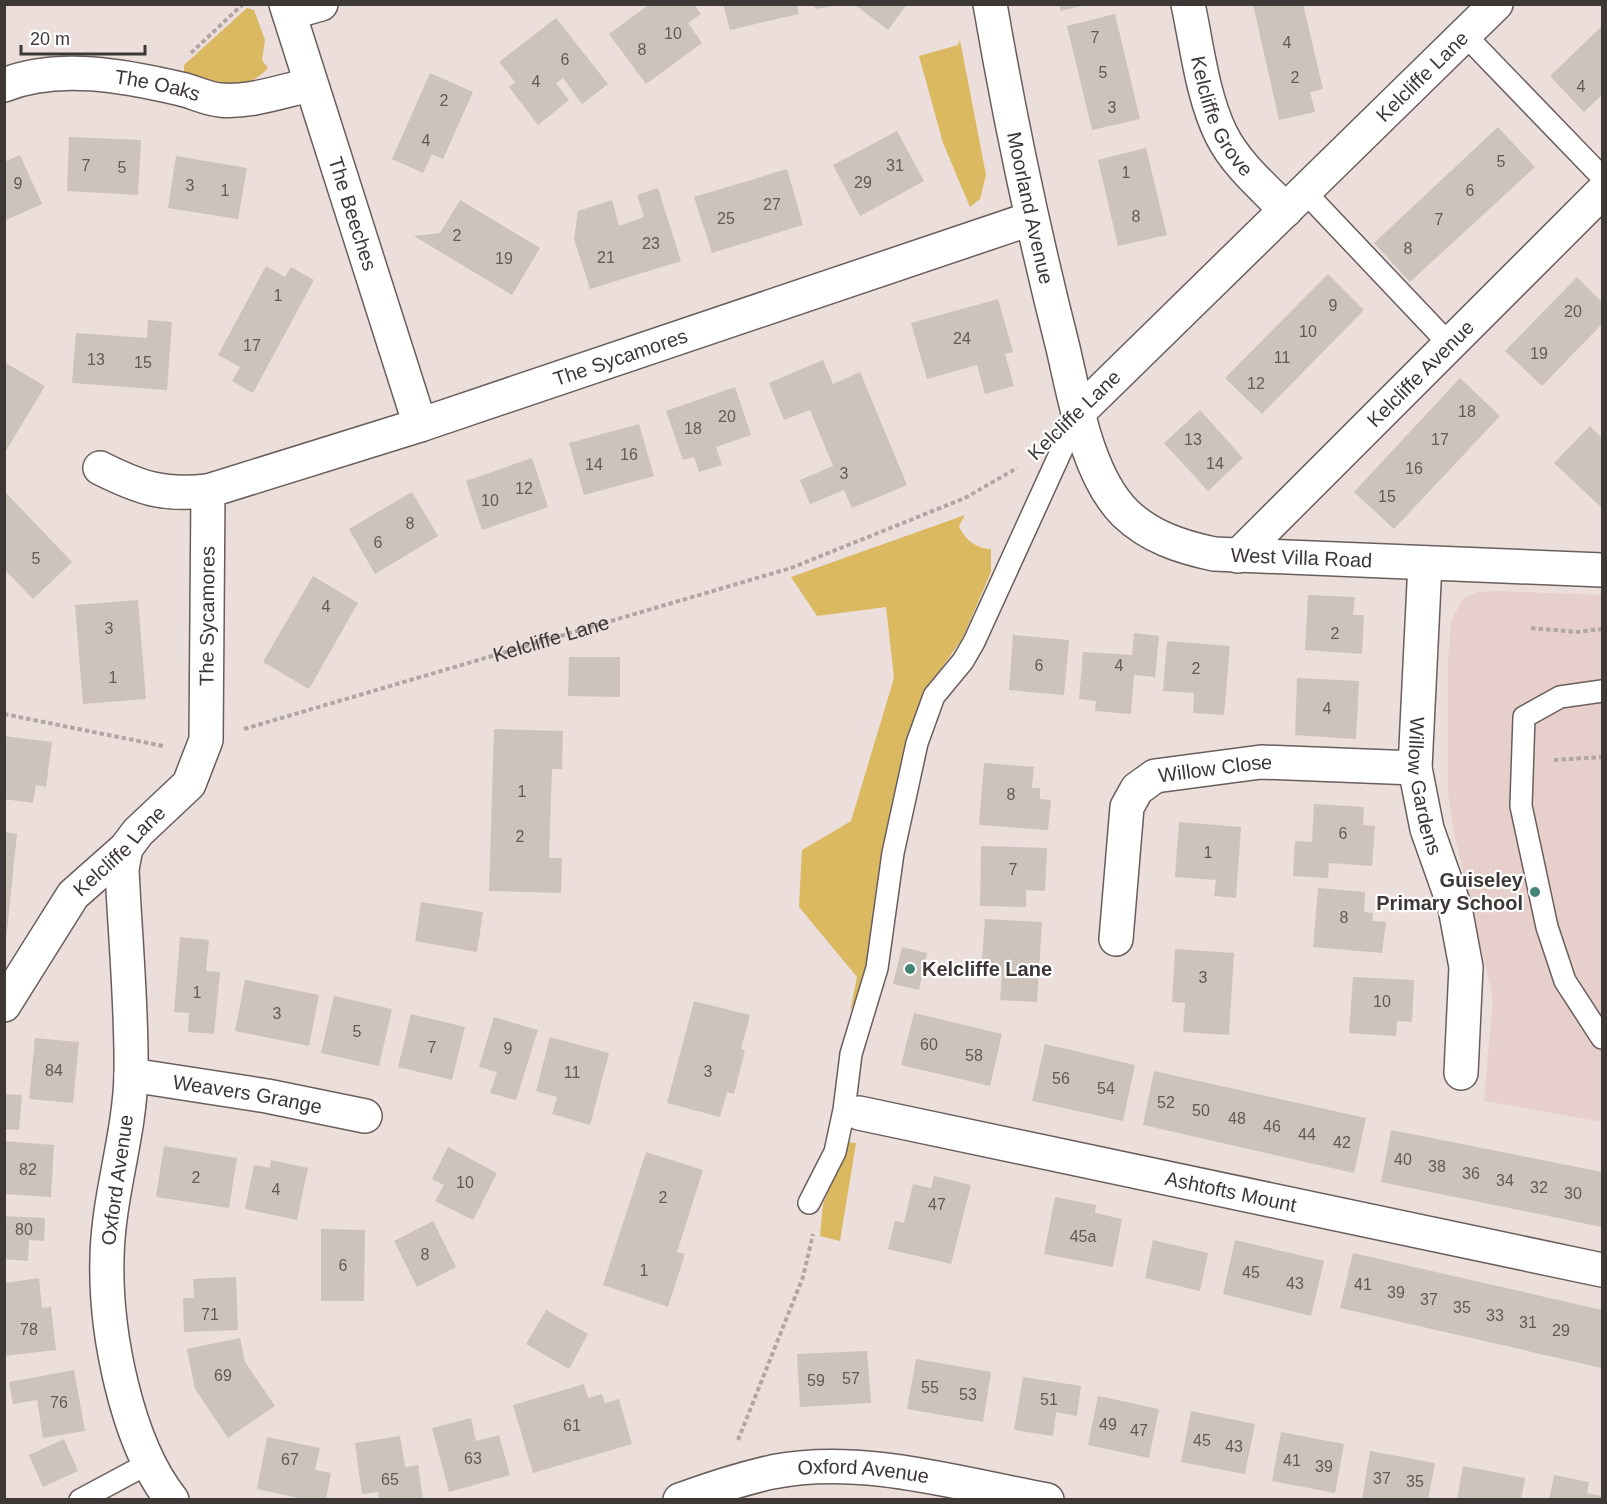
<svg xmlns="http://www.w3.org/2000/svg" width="1607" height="1504" viewBox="0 0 1607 1504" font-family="Helvetica,sans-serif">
	<rect width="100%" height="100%" fill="#ecdedb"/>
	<path fill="#e7d0cb" d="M 1496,591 L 1602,595 L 1602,1122 L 1484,1101 L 1493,998 L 1454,833 L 1448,794 L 1448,660 L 1451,621 L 1463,599 L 1478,592 Z"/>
	<g fill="#dab961">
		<path d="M 247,8 L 254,10 L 265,40 L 262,60 L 268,68 C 244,95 213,83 184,74 L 184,65 Z"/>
		<path d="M 960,40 L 986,175 L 980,199 L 970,207 L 943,143 L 919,56 L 958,45 Z"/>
		<path d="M 965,515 L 959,526 C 964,539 977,549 991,549 L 991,572 L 962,639 L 924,693 L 870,967 L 850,1012 L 857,977 L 799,907 L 802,850 L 851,821 L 894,678 L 886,607 L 817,616 L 791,577 Z"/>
		<path d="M 849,1142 L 856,1143 L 840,1241 L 820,1236 L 823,1204 Z"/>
	</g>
	<g fill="#cdc3bb">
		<path d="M 650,4 L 694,4 L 701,14 L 688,23 L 702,43 L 646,84 L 609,34 Z"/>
		<path d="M 723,4 L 797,4 L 799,14 L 730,30 Z"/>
		<path d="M 814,4 L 833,4 L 833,6 L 815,9 Z"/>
		<path d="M 854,4 L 907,4 L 888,30 Z"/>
		<path d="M 1059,4 L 1085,4 L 1085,5 L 1061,11 Z"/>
		<path d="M 1253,4 L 1303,4 L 1323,89 L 1310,92 L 1315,112 L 1279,120 Z"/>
		<path d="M 1115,14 L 1140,119 L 1092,130 L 1067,26 Z"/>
		<path d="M 556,18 L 608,84 L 582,104 L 563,78 L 556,83 L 569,100 L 538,125 L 509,87 L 515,82 L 499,62 Z"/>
		<path d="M 1602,26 L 1602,95 L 1584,112 L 1550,76 Z"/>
		<path d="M 430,73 L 473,92 L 443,159 L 432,154 L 423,173 L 392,159 Z"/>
		<path d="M 1498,127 L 1535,167 L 1410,282 L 1374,243 Z"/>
		<path d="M 897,131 L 924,181 L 860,216 L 833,165 Z"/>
		<path d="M 69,137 L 141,140 L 138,195 L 67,191 Z"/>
		<path d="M 1146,148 L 1167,235 L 1118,246 L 1098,160 Z"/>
		<path d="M 20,155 L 42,204 L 4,221 L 4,162 Z"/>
		<path d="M 176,156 L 247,168 L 238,219 L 168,208 Z"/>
		<path d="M 787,169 L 803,225 L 712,253 L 694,197 Z"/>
		<path d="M 658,188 L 681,261 L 590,289 L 574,239 L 578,211 L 612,200 L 619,226 L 644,217 L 637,195 Z"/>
		<path d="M 460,200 L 540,248 L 512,295 L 414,236 L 440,233 Z"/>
		<path d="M 266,266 L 285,277 L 291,267 L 314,280 L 253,393 L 232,381 L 240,367 L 218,355 Z"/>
		<path d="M 1328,274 L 1364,310 L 1262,414 L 1225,378 Z"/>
		<path d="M 1577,277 L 1602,302 L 1602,324 L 1542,386 L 1505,351 Z"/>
		<path d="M 998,299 L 1013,352 L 1005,354 L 1014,386 L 985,394 L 977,365 L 927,379 L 911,323 Z"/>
		<path d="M 148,320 L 172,322 L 167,390 L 72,383 L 76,333 L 147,338 Z"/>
		<path d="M 823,360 L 833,384 L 860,372 L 907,485 L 852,508 L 844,490 L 810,504 L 800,480 L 833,466 L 810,410 L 784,420 L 769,383 Z"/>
		<path d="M 4,362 L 45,386 L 4,454 Z"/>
		<path d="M 1460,378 L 1500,416 L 1394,529 L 1354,492 Z"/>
		<path d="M 735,387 L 751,435 L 716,447 L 722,465 L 699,472 L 694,457 L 683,460 L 666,411 Z"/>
		<path d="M 1200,410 L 1243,458 L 1208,491 L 1164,443 Z"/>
		<path d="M 639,424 L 654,476 L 584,495 L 569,443 Z"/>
		<path d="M 1590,426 L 1602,438 L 1602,508 L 1554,463 Z"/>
		<path d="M 532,458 L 548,507 L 482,530 L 466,481 Z"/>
		<path d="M 412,492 L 438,536 L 375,574 L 349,529 Z"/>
		<path d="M 6,493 L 72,562 L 33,599 L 4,569 Z"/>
		<path d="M 313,576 L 358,603 L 309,689 L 263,662 Z"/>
		<path d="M 1308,595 L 1355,597 L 1353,615 L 1364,615 L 1362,654 L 1305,650 Z"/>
		<path d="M 138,600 L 146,699 L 83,704 L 75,605 Z"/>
		<path d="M 1134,633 L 1159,636 L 1155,677 L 1134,675 L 1131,714 L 1095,711 L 1096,701 L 1079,699 L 1083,652 L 1132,655 Z"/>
		<path d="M 1013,635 L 1069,640 L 1064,695 L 1009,690 Z"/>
		<path d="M 1167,641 L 1230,646 L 1224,715 L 1193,713 L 1194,693 L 1163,691 Z"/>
		<path d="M 569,657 L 620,657 L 620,697 L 568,696 Z"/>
		<path d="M 1297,678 L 1359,681 L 1356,739 L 1295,735 Z"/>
		<path d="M 494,729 L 563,731 L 562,769 L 552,769 L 549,858 L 562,858 L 561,893 L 489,891 Z"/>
		<path d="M 4,736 L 52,742 L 46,787 L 36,785 L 33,803 L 4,799 Z"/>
		<path d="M 984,763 L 1034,767 L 1032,788 L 1040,788 L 1040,799 L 1051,800 L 1048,830 L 979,825 Z"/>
		<path d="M 1314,804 L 1364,807 L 1363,825 L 1375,826 L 1372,866 L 1329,863 L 1328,878 L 1293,876 L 1295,841 L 1312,842 Z"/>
		<path d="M 1179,822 L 1241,827 L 1236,898 L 1214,896 L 1216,880 L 1175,877 Z"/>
		<path d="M 4,832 L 17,834 L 6,941 L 4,941 Z"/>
		<path d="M 981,846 L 1047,848 L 1045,891 L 1026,890 L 1026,907 L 980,906 Z"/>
		<path d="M 1318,888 L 1365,892 L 1364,912 L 1373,913 L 1372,921 L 1386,922 L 1382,953 L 1313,947 Z"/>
		<path d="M 421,902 L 483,912 L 477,952 L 415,941 Z"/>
		<path d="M 985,919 L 1042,922 L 1037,1002 L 1000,1000 L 1002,974 L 981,973 Z"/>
		<path d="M 180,937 L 209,940 L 206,971 L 220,972 L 214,1034 L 188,1032 L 189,1013 L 174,1012 Z"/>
		<path d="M 902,947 L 927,953 L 919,990 L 893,984 Z"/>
		<path d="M 1175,949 L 1234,953 L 1229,1035 L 1183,1032 L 1185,1003 L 1172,1002 Z"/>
		<path d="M 1353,977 L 1414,980 L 1412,1022 L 1397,1021 L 1396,1036 L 1349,1033 Z"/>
		<path d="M 245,980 L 319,995 L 309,1046 L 235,1031 Z"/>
		<path d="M 334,996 L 392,1009 L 379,1066 L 321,1053 Z"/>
		<path d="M 694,1001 L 750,1015 L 741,1049 L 745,1050 L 734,1094 L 727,1092 L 720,1117 L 667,1103 Z"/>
		<path d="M 914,1013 L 1002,1034 L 990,1086 L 901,1065 Z"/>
		<path d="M 411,1014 L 465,1027 L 452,1080 L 398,1067 Z"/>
		<path d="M 494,1017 L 538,1030 L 516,1100 L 490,1093 L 497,1072 L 479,1067 Z"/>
		<path d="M 550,1037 L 609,1053 L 590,1125 L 552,1114 L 557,1097 L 536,1091 Z"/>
		<path d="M 35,1038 L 79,1042 L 73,1103 L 29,1099 Z"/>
		<path d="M 1045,1044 L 1135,1065 L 1123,1121 L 1032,1101 Z"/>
		<path d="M 1154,1071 L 1366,1118 L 1354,1173 L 1143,1125 Z"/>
		<path d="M 4,1094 L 22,1095 L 19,1130 L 4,1129 Z"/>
		<path d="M 1391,1130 L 1602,1172 L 1602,1227 L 1381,1182 Z"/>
		<path d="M 4,1141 L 54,1145 L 51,1197 L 4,1194 Z"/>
		<path d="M 164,1146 L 237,1158 L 229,1208 L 156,1197 Z"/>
		<path d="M 448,1147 L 497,1173 L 473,1220 L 435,1201 L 444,1185 L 432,1179 Z"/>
		<path d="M 646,1152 L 703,1170 L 677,1252 L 685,1254 L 668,1307 L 603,1285 Z"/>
		<path d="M 271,1160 L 308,1168 L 297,1220 L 245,1209 L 254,1165 L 270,1168 Z"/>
		<path d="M 934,1176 L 971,1185 L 951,1264 L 888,1249 L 895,1221 L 904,1223 L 913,1184 L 931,1188 Z"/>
		<path d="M 1055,1197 L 1096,1205 L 1095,1213 L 1122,1219 L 1113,1267 L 1044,1254 Z"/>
		<path d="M 4,1216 L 45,1218 L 44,1241 L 29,1240 L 28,1261 L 4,1259 Z"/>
		<path d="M 433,1221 L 456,1267 L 417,1287 L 394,1241 Z"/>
		<path d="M 321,1229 L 365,1230 L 364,1301 L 321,1301 Z"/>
		<path d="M 1153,1240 L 1208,1253 L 1200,1291 L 1145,1278 Z"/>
		<path d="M 1235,1240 L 1324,1261 L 1311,1316 L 1223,1294 Z"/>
		<path d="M 1353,1253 L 1602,1310 L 1602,1368 L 1340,1308 Z"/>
		<path d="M 236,1277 L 238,1330 L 184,1332 L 183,1298 L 194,1298 L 193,1279 Z"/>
		<path d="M 39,1278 L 42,1308 L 51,1307 L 56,1350 L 4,1356 L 4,1283 Z"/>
		<path d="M 546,1310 L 588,1334 L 569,1369 L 526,1344 Z"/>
		<path d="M 240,1338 L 245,1362 L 275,1406 L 228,1438 L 195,1389 L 187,1349 Z"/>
		<path d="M 867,1351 L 871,1403 L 800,1407 L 797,1354 Z"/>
		<path d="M 916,1359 L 991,1372 L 983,1422 L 907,1409 Z"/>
		<path d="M 74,1370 L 85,1431 L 43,1438 L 37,1400 L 13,1404 L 9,1382 Z"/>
		<path d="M 1023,1377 L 1081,1386 L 1077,1416 L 1056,1412 L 1053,1436 L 1014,1430 Z"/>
		<path d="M 584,1384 L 588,1398 L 602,1394 L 605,1403 L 619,1399 L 632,1444 L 533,1473 L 513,1405 Z"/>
		<path d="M 1098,1396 L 1159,1409 L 1149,1458 L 1088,1445 Z"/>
		<path d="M 1191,1411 L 1255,1424 L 1245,1474 L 1181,1462 Z"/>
		<path d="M 471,1418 L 476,1441 L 499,1435 L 510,1475 L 449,1492 L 432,1428 Z"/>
		<path d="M 1281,1432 L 1344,1444 L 1335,1493 L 1272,1481 Z"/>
		<path d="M 400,1436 L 405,1467 L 418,1465 L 423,1500 L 379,1500 L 378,1492 L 362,1494 L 355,1443 Z"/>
		<path d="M 267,1437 L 320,1448 L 315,1470 L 331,1473 L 326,1500 L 308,1500 L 257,1489 Z"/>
		<path d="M 64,1439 L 78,1471 L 43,1487 L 29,1455 Z"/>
		<path d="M 1370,1451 L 1435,1463 L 1428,1500 L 1362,1499 Z"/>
		<path d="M 1463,1466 L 1525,1478 L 1521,1500 L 1457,1500 Z"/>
		<path d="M 1554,1475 L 1589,1482 L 1587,1493 L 1602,1496 L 1602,1500 L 1549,1500 Z"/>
	</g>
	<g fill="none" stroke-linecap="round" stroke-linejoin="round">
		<defs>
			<g id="lane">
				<path d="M 1465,35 L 1602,177"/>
				<path d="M 1305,192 L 1451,346"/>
				<path d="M 1602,691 L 1560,697 L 1524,717 L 1521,806 L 1547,927 L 1565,981 L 1602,1038"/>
				<path d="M 809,1203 L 835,1152 L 844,1110 L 851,1054 L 877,968 L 893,853 L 917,743 L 934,696 L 963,661 L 974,642 L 1079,412"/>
				<path d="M 80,1500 L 149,1463"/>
			</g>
			<g id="street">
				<path id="s2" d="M 286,4 L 420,425"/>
				<path id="s3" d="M 990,4 C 1010,120 1034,234 1063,348 C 1075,399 1087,475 1125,513 C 1150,537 1181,547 1214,554 L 1602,570"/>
				<path id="s4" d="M 1188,4 C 1197,46 1202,95 1221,134 C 1235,163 1263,187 1286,210"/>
				<path d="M 289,13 L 321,4"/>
				<path id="s5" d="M 4,85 C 58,63 125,76 181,89 C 194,92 207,99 220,100 C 249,103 282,91 310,85"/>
				<path id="s6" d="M 1079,412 L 1496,4"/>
				<path id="s7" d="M 100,468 C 140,488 163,496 208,491 L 420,425 L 1030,219"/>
				<path id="s8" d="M 1238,556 L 1602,192"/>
				<path id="s9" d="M 1425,563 L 1415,768 L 1427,829 L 1455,908 L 1466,967 L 1461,1073"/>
				<path d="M 126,848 L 122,869 C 125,937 132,1006 131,1073 C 130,1135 108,1196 107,1258 C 105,1331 126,1442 172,1500"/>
				<path id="s10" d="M 1116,939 L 1127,807 L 1137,789 L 1155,776 L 1261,762 L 1415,768"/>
				<path id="s11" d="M 4,1005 L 73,895 L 126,848 L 138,832 L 189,784 L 206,740 L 208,491"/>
				<path id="s12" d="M 131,1075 L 267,1096 L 365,1116"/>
				<path id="s13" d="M 859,1113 L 1602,1270"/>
				<path id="s14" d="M 680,1500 C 710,1489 741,1479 772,1472 C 861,1454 959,1484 1047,1500"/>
			</g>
		</defs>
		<use href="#lane" stroke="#6a5e5c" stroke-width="24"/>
		<use href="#street" stroke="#6a5e5c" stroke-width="36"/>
		<g stroke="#b1a6a4" stroke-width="4" stroke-dasharray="4.5 3" stroke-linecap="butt">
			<path d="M 191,53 L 243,4"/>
			<path d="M 1531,628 L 1577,632 L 1602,629"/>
			<path d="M 4,714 L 163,746"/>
			<path id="s1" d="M 244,729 L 791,568 L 965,498 L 1017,468"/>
			<path d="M 1554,760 L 1602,757"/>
			<path d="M 738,1440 L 803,1277 L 813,1234"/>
		</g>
		<use href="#lane" stroke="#fff" stroke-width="21"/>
		<use href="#street" stroke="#fff" stroke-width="33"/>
	</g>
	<g fill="#448575" stroke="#fff" stroke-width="2">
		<circle cx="1535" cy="892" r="6"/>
		<circle cx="910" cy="969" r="6"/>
	</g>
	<g text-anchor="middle" stroke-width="4.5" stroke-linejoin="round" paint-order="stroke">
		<g font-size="16" fill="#615a57">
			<text x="673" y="39">10</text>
			<text x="1095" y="43">7</text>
			<text x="1287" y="48">4</text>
			<text x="642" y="55">8</text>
			<text x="565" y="65">6</text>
			<text x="1103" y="78">5</text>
			<text x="1295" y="83">2</text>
			<text x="536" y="87">4</text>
			<text x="1581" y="92">4</text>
			<text x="444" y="106">2</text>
			<text x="1112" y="113">3</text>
			<text x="426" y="146">4</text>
			<text x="1501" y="167">5</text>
			<text x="86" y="171">7</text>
			<text x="895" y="171">31</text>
			<text x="122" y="173">5</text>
			<text x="1126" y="178">1</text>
			<text x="863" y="188">29</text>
			<text x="18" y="189">9</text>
			<text x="190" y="191">3</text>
			<text x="225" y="196">1</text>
			<text x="1470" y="196">6</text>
			<text x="772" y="210">27</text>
			<text x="1136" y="222">8</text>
			<text x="726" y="224">25</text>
			<text x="1439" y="225">7</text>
			<text x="457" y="241">2</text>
			<text x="651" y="249">23</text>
			<text x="1408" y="254">8</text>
			<text x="606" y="263">21</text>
			<text x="504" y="264">19</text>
			<text x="278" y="301">1</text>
			<text x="1333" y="311">9</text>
			<text x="1573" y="317">20</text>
			<text x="1308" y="337">10</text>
			<text x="962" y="344">24</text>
			<text x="252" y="351">17</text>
			<text x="1539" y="359">19</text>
			<text x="1282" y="363">11</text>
			<text x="96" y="365">13</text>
			<text x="143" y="368">15</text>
			<text x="1256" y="389">12</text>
			<text x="1467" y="417">18</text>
			<text x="727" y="422">20</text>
			<text x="693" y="434">18</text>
			<text x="1193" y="445">13</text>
			<text x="1440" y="445">17</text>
			<text x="629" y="460">16</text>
			<text x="1215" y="469">14</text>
			<text x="594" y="470">14</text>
			<text x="1414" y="474">16</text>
			<text x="844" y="479">3</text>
			<text x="524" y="494">12</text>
			<text x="1387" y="502">15</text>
			<text x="490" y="506">10</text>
			<text x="410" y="529">8</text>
			<text x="378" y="548">6</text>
			<text x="36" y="564">5</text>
			<text x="326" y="612">4</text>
			<text x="109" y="634">3</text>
			<text x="1335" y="639">2</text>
			<text x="1039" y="671">6</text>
			<text x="1119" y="671">4</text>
			<text x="1196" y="674">2</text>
			<text x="113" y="683">1</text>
			<text x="1327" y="714">4</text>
			<text x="522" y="797">1</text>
			<text x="1011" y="800">8</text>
			<text x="1343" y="839">6</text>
			<text x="520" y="842">2</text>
			<text x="1208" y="858">1</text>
			<text x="1013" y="875">7</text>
			<text x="1344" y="923">8</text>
			<text x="1203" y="983">3</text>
			<text x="197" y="998">1</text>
			<text x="1382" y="1007">10</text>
			<text x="277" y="1019">3</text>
			<text x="357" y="1037">5</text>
			<text x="929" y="1050">60</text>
			<text x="432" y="1053">7</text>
			<text x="508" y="1054">9</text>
			<text x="974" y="1061">58</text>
			<text x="54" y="1076">84</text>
			<text x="708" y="1077">3</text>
			<text x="572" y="1078">11</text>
			<text x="1061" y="1084">56</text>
			<text x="1106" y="1094">54</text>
			<text x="1166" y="1108">52</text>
			<text x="1201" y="1116">50</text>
			<text x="1237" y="1124">48</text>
			<text x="1272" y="1132">46</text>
			<text x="1307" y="1140">44</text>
			<text x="1342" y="1148">42</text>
			<text x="1403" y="1165">40</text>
			<text x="1437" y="1172">38</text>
			<text x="28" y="1175">82</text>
			<text x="1471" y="1179">36</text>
			<text x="196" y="1183">2</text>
			<text x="1505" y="1186">34</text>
			<text x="465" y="1188">10</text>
			<text x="1539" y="1193">32</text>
			<text x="276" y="1195">4</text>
			<text x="1573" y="1199">30</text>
			<text x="663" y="1203">2</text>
			<text x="937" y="1210">47</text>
			<text x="24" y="1235">80</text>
			<text x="1083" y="1242">45a</text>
			<text x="425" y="1260">8</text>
			<text x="343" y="1271">6</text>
			<text x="644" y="1276">1</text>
			<text x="1251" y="1278">45</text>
			<text x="1295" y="1289">43</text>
			<text x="1363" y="1290">41</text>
			<text x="1396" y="1298">39</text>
			<text x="1429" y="1305">37</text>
			<text x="1462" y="1313">35</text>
			<text x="210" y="1320">71</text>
			<text x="1495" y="1321">33</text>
			<text x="1528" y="1328">31</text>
			<text x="29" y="1335">78</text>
			<text x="1561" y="1336">29</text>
			<text x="223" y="1381">69</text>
			<text x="851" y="1384">57</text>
			<text x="816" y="1386">59</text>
			<text x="930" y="1393">55</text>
			<text x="968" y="1400">53</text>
			<text x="1049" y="1405">51</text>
			<text x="59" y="1408">76</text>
			<text x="1108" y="1430">49</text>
			<text x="572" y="1431">61</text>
			<text x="1139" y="1436">47</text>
			<text x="1202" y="1446">45</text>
			<text x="1234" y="1452">43</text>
			<text x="473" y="1464">63</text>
			<text x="290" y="1465">67</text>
			<text x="1292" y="1466">41</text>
			<text x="1324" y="1472">39</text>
			<text x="1382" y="1484">37</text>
			<text x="390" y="1485">65</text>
			<text x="1415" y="1487">35</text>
		</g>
		<g font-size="20" fill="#3d3736" stroke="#fff">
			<text dy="7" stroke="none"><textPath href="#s6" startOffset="480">Kelcliffe Lane</textPath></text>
			<text dy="7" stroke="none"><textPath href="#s5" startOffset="156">The Oaks</textPath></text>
			<text dy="7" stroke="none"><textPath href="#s4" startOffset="118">Kelcliffe Grove</textPath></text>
			<text dy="7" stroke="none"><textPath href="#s3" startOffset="208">Moorland Avenue</textPath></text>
			<text dy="7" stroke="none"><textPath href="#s2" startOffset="220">The Beeches</textPath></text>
			<text dy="7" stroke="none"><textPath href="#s7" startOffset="546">The Sycamores</textPath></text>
			<text dy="7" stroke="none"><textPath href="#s8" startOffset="258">Kelcliffe Avenue</textPath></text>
			<text transform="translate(1074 415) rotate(-44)" y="7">Kelcliffe Lane</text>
			<text dy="7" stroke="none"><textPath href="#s3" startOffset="717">West Villa Road</textPath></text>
			<text dy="7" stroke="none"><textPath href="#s11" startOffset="462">The Sycamores</textPath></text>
			<text dy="7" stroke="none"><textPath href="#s1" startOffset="320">Kelcliffe Lane</textPath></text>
			<text dy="7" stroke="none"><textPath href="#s10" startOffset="236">Willow Close</textPath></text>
			<text dy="7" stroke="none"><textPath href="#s9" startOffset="224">Willow Gardens</textPath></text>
			<text dy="7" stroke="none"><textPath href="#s11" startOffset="194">Kelcliffe Lane</textPath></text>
			<text dy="7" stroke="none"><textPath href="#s12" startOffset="118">Weavers Grange</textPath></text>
			<text transform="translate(117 1180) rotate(-82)" y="7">Oxford Avenue</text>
			<text dy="7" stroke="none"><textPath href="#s13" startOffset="380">Ashtofts Mount</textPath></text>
			<text dy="7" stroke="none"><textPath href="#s14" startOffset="188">Oxford Avenue</textPath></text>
		</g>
		<g font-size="20" font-weight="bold" fill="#3d3736" stroke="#fff" text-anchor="end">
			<text x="1523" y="887">Guiseley<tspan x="1523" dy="23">Primary School</tspan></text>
			<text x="922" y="976" text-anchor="start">Kelcliffe Lane</text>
		</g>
	</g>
	<rect width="1607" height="1504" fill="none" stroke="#3d3736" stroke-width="12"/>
	<path d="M21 45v9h124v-9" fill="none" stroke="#3d3736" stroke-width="3"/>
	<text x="30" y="45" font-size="18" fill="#3d3736" stroke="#ffffff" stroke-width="4.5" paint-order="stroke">20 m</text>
</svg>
